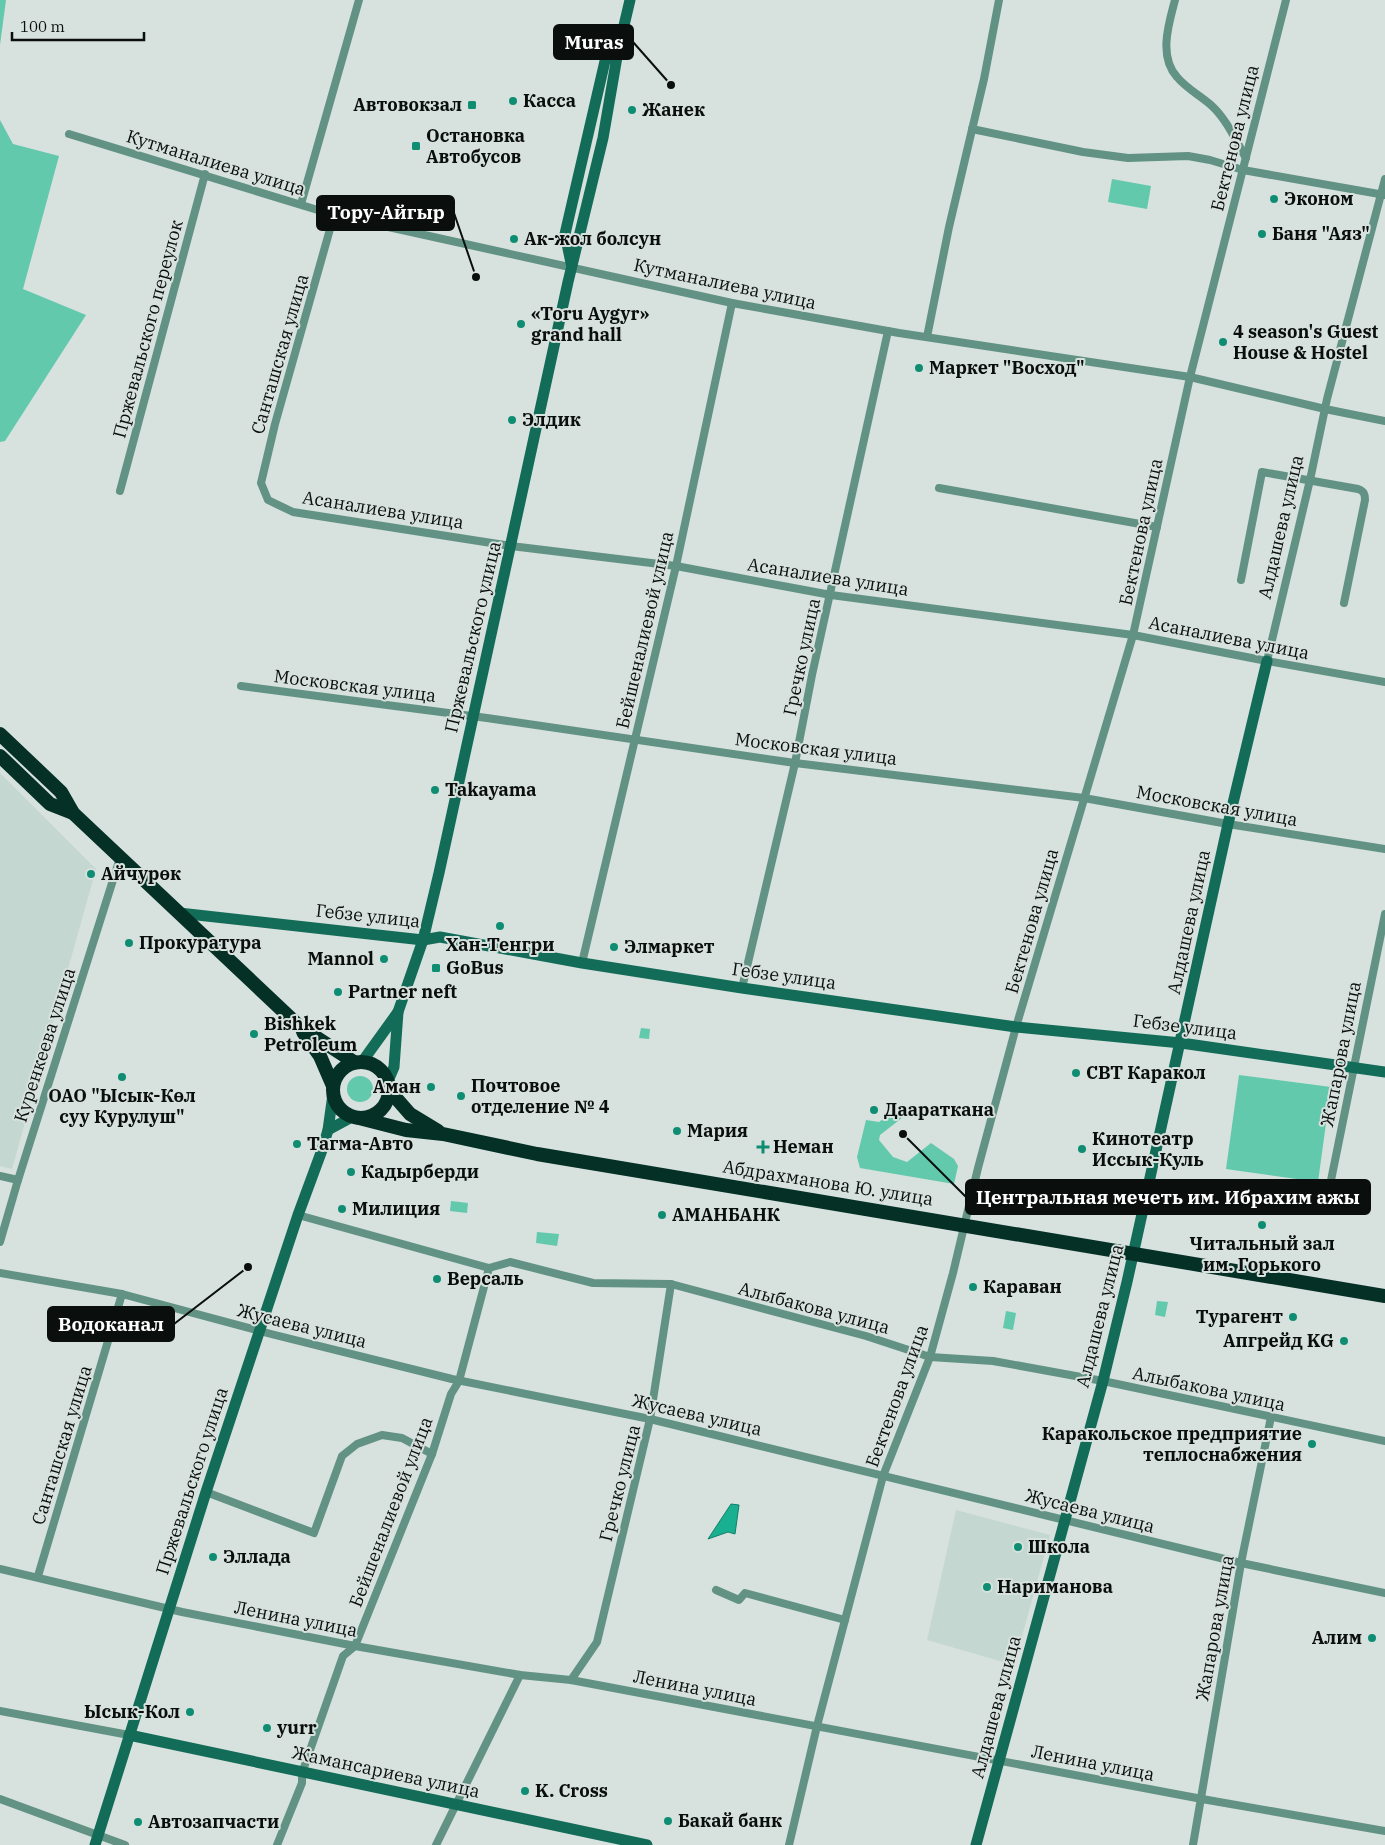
<svg xmlns="http://www.w3.org/2000/svg" width="1385" height="1845" viewBox="0 0 1385 1845" font-family="'IBM Plex Serif',serif">
	<rect width="100%" height="100%" fill="#d7e1de"/>
	<g fill="#c5d7d1">
		<path d="M 0,773 L 96,869 L 12,1169 L 0,1166 Z"/>
		<path d="M 956,1510 L 1050,1535 L 1014,1665 L 927,1640 Z"/>
	</g>
	<g fill="#62c9ac">
		<path d="M 0,0 L 6,0 L 0,45 Z"/>
		<path d="M 0,120 L 13,144 L 59,156 L 23,289 L 86,315 L 5,441 L 0,442 Z"/>
		<path d="M 1112,179 L 1151,186 L 1147,209 L 1108,202 Z"/>
		<path d="M 641,1028 L 650,1029 L 649,1039 L 639,1038 Z"/>
		<path d="M 1239,1075 L 1331,1087 L 1318,1182 L 1226,1169 Z"/>
		<circle cx="360" cy="1089" r="13"/>
		<path d="M 893,1112 L 907,1114 L 880,1135 L 879,1140 L 893,1157 L 907,1162 L 931,1143 L 954,1159 L 958,1166 L 954,1184 L 860,1168 L 857,1157 L 866,1120 L 879,1122 Z"/>
		<path d="M 451,1201 L 468,1203 L 467,1213 L 450,1211 Z"/>
		<path d="M 537,1232 L 559,1234 L 557,1246 L 536,1243 Z"/>
		<path d="M 1157,1301 L 1168,1302 L 1165,1317 L 1155,1315 Z"/>
		<path d="M 1006,1311 L 1016,1313 L 1013,1330 L 1003,1328 Z"/>
	</g>
	<path fill="#18b090" stroke="#147f68" d="M 731,1504 L 739,1505 L 735,1534 L 728,1532 L 708,1539 Z"/>
	<g fill="none" stroke-linecap="round" stroke-linejoin="round">
		<g stroke="#629283" stroke-width="8">
			<path d="M 1175,0 C 1169,23 1158,56 1177,77 C 1187,89 1201,96 1212,106 C 1227,120 1236,141 1246,158"/>
			<path d="M 972,129 L 1083,152 L 1128,158 L 1188,156 L 1210,160 L 1243,170 L 1385,195"/>
			<path d="M 69,134 L 334,215 L 732,303 L 899,333 L 1190,377 L 1325,409 L 1385,421"/>
			<path d="M 301,204 L 359,0"/>
			<path d="M 334,215 L 275,424 L 261,483 L 268,500 L 293,512 L 511,546 L 676,566 L 831,595 L 1133,635 L 1267,661 L 1385,682"/>
			<path d="M 927,337 L 949,227 L 984,79 L 999,0"/>
			<path d="M 939,488 L 1157,527"/>
			<path d="M 120,491 L 205,174"/>
			<path d="M 1241,580 L 1262,472 L 1358,489 C 1364,491 1365,494 1365,500 L 1344,603"/>
			<path d="M 1267,661 L 1310,480 L 1327,399 L 1385,179"/>
			<path d="M 241,686 L 487,718 L 795,763 L 1084,798 L 1228,824 L 1385,849"/>
			<path d="M 582,963 L 676,566 L 732,303"/>
			<path d="M 742,988 L 795,763 L 812,675 L 888,331"/>
			<path d="M 0,1176 L 18,1180"/>
			<path d="M 1327,1200 L 1385,914"/>
			<path d="M 298,1215 L 489,1268 L 510,1262 L 593,1283 L 671,1284 L 866,1336 L 930,1357 L 993,1361 L 1103,1381 L 1385,1441"/>
			<path d="M 0,1242 L 18,1180 L 120,858"/>
			<path d="M 0,1273 L 122,1294 L 271,1334 L 452,1379 L 650,1419 L 1241,1563 L 1385,1593"/>
			<path d="M 206,1492 L 314,1533 L 342,1456 L 357,1444 L 382,1435 L 402,1438 L 432,1454"/>
			<path d="M 0,1569 L 182,1612 L 355,1646 L 520,1675 L 571,1680 L 1202,1799 L 1385,1831"/>
			<path d="M 38,1576 L 122,1294"/>
			<path d="M 716,1590 L 739,1600 L 745,1593 L 845,1620"/>
			<path d="M 571,1680 L 597,1642 L 650,1419 L 671,1284"/>
			<path d="M 0,1711 L 129,1735"/>
			<path d="M 0,1799 L 125,1845"/>
			<path d="M 277,1845 L 302,1783 L 302,1773 L 343,1656 L 355,1646 L 432,1454 L 451,1394 L 459,1381 L 489,1268"/>
			<path d="M 436,1845 L 520,1675"/>
			<path d="M 789,1845 L 817,1726 L 883,1476 L 930,1357 L 953,1273 L 978,1168 L 1016,1027 L 1133,635 L 1190,377 L 1286,0"/>
			<path d="M 1193,1845 L 1241,1563 L 1271,1417"/>
		</g>
		<g stroke="#136c58" stroke-width="11">
			<path d="M 571,263 L 565,234 L 605,61 L 618,51"/>
			<path d="M 179,913 L 423,940 L 440,937 L 582,963 L 742,988 L 1016,1027 L 1181,1043 L 1385,1072"/>
			<path d="M 362,1062 L 398,1012"/>
			<path d="M 388,1081 L 394,1067 L 398,1012 L 423,940 L 439,873 L 568,282 L 603,138 L 618,51 L 630,0"/>
			<path d="M 328,1130 L 352,1117"/>
			<path d="M 129,1735 L 647,1845"/>
			<path d="M 95,1845 L 206,1492 L 298,1215 L 322,1150 L 328,1130 L 333,1094"/>
			<path d="M 976,1845 L 1103,1381 L 1127,1282 L 1228,824 L 1267,661"/>
		</g>
		<g stroke="#043026" stroke-width="14">
			<path d="M 0,734 L 61,792 L 73,813 L 299,1026 L 354,1062"/>
			<path d="M 0,756 L 50,804 L 73,813"/>
			<path d="M 303,1032 L 320,1056 L 333,1086"/>
			<circle cx="361" cy="1090" r="28"/>
			<path d="M 389,1090 L 410,1114 L 438,1131"/>
			<path d="M 359,1118 L 406,1130 L 443,1134 L 537,1154 L 1385,1296"/>
		</g>
	</g>
	<g fill="#0e8d72" stroke="#d7e1de" stroke-width="2">
		<circle cx="513" cy="101" r="5"/>
		<rect x="467" y="100" width="10" height="10" rx="2.5"/>
		<circle cx="632" cy="110" r="5"/>
		<rect x="411" y="141" width="10" height="10" rx="2.5"/>
		<circle cx="1274" cy="199" r="5"/>
		<circle cx="1262" cy="234" r="5"/>
		<circle cx="514" cy="239" r="5"/>
		<circle cx="521" cy="324" r="5"/>
		<circle cx="1223" cy="342" r="5"/>
		<circle cx="919" cy="368" r="5"/>
		<circle cx="512" cy="420" r="5"/>
		<circle cx="435" cy="790" r="5"/>
		<circle cx="91" cy="874" r="5"/>
		<circle cx="500" cy="926" r="5"/>
		<circle cx="129" cy="943" r="5"/>
		<circle cx="614" cy="947" r="5"/>
		<circle cx="384" cy="959" r="5"/>
		<rect x="431" y="963" width="10" height="10" rx="2.5"/>
		<circle cx="338" cy="992" r="5"/>
		<circle cx="254" cy="1034" r="5"/>
		<circle cx="1076" cy="1073" r="5"/>
		<circle cx="122" cy="1077" r="5"/>
		<circle cx="431" cy="1087" r="5"/>
		<circle cx="461" cy="1096" r="5"/>
		<circle cx="874" cy="1110" r="5"/>
		<circle cx="677" cy="1131" r="5"/>
		<circle cx="297" cy="1144" r="5"/>
		<path d="M760.5 1139.5h5v5h5v5h-5v5h-5v-5h-5v-5h5z"/>
		<circle cx="1082" cy="1149" r="5"/>
		<circle cx="351" cy="1172" r="5"/>
		<circle cx="342" cy="1209" r="5"/>
		<circle cx="662" cy="1215" r="5"/>
		<circle cx="1262" cy="1225" r="5"/>
		<circle cx="437" cy="1279" r="5"/>
		<circle cx="973" cy="1287" r="5"/>
		<circle cx="1293" cy="1317" r="5"/>
		<circle cx="1344" cy="1341" r="5"/>
		<circle cx="1312" cy="1444" r="5"/>
		<circle cx="1018" cy="1547" r="5"/>
		<circle cx="213" cy="1557" r="5"/>
		<circle cx="987" cy="1587" r="5"/>
		<circle cx="1372" cy="1638" r="5"/>
		<circle cx="190" cy="1712" r="5"/>
		<circle cx="267" cy="1728" r="5"/>
		<circle cx="525" cy="1791" r="5"/>
		<circle cx="668" cy="1821" r="5"/>
		<circle cx="138" cy="1822" r="5"/>
	</g>
	<g text-anchor="middle" stroke-width="4" stroke-linejoin="round" paint-order="stroke">
		<g font-size="18" font-weight="bold" fill="#0a0e0c" stroke="#d7e1de" text-anchor="start">
			<text x="523" y="107">Касса</text>
			<text x="462" y="111" text-anchor="end">Автовокзал</text>
			<text x="642" y="116">Жанек</text>
			<text x="426" y="142">Остановка<tspan x="426" dy="21">Автобусов</tspan></text>
			<text x="1284" y="205">Эконом</text>
			<text x="1272" y="240">Баня "Аяз"</text>
			<text x="524" y="245">Ак-жол болсун</text>
			<text x="531" y="320">«Toru Aygyr»<tspan x="531" dy="21">grand hall</tspan></text>
			<text x="1233" y="338">4 season's Guest<tspan x="1233" dy="21">House &amp; Hostel</tspan></text>
			<text x="929" y="374">Маркет "Восход"</text>
			<text x="522" y="426">Элдик</text>
			<text x="445" y="796">Takayama</text>
			<text x="101" y="880">Айчурөк</text>
			<text x="139" y="949">Прокуратура</text>
			<text x="500" y="951" text-anchor="middle">Хан-Тенгри</text>
			<text x="624" y="953">Элмаркет</text>
			<text x="374" y="965" text-anchor="end">Mannol</text>
			<text x="446" y="974">GoBus</text>
			<text x="348" y="998">Partner neft</text>
			<text x="264" y="1030">Bishkek<tspan x="264" dy="21">Petroleum</tspan></text>
			<text x="1086" y="1079">СВТ Каракол</text>
			<text x="471" y="1092">Почтовое<tspan x="471" dy="21">отделение № 4</tspan></text>
			<text x="421" y="1093" text-anchor="end">Аман</text>
			<text x="122" y="1102" text-anchor="middle">ОАО "Ысык-Көл<tspan x="122" dy="21">суу Курулуш"</tspan></text>
			<text x="884" y="1116">Даараткана</text>
			<text x="687" y="1137">Мария</text>
			<text x="1092" y="1145">Кинотеатр<tspan x="1092" dy="21">Иссык-Куль</tspan></text>
			<text x="307" y="1150">Тагма-Авто</text>
			<text x="773" y="1153">Неман</text>
			<text x="361" y="1178">Кадырберди</text>
			<text x="352" y="1215">Милиция</text>
			<text x="672" y="1221">АМАНБАНК</text>
			<text x="1262" y="1250" text-anchor="middle">Читальный зал<tspan x="1262" dy="21">им. Горького</tspan></text>
			<text x="447" y="1285">Версаль</text>
			<text x="983" y="1293">Караван</text>
			<text x="1283" y="1323" text-anchor="end">Турагент</text>
			<text x="1334" y="1347" text-anchor="end">Апгрейд KG</text>
			<text x="1302" y="1440" text-anchor="end">Каракольское предприятие<tspan x="1302" dy="21">теплоснабжения</tspan></text>
			<text x="1028" y="1553">Школа</text>
			<text x="223" y="1563">Эллада</text>
			<text x="997" y="1593">Нариманова</text>
			<text x="1362" y="1644" text-anchor="end">Алим</text>
			<text x="180" y="1718" text-anchor="end">Ысык-Кол</text>
			<text x="277" y="1734">yurr</text>
			<text x="535" y="1797">K. Cross</text>
			<text x="678" y="1827">Бакай банк</text>
			<text x="148" y="1828">Автозапчасти</text>
		</g>
		<g font-size="18" fill="#0a0e0c" stroke="#d7e1de">
			<text transform="translate(1235 138) rotate(-76)" y="6">Бектенова улица</text>
			<text transform="translate(216 163) rotate(17)" y="6">Кутманалиева улица</text>
			<text transform="translate(725 284) rotate(12)" y="6">Кутманалиева улица</text>
			<text transform="translate(148 329) rotate(-75)" y="6">Пржевальского переулок</text>
			<text transform="translate(280 354) rotate(-74)" y="6">Санташская улица</text>
			<text transform="translate(383 510) rotate(9)" y="6">Асаналиева улица</text>
			<text transform="translate(1281 527) rotate(-77)" y="6">Алдашева улица</text>
			<text transform="translate(1141 532) rotate(-78)" y="6">Бектенова улица</text>
			<text transform="translate(828 577) rotate(9)" y="6">Асаналиева улица</text>
			<text transform="translate(645 630) rotate(-77)" y="6">Бейшеналиевой улица</text>
			<text transform="translate(473 637) rotate(-77)" y="6">Пржевальского улица</text>
			<text transform="translate(1229 638) rotate(11)" y="6">Асаналиева улица</text>
			<text transform="translate(802 657) rotate(-78)" y="6">Гречко улица</text>
			<text transform="translate(355 686) rotate(7)" y="6">Московская улица</text>
			<text transform="translate(816 749) rotate(7)" y="6">Московская улица</text>
			<text transform="translate(1217 806) rotate(10)" y="6">Московская улица</text>
			<text transform="translate(368 916) rotate(6)" y="6">Гебзе улица</text>
			<text transform="translate(1032 921) rotate(-74)" y="6">Бектенова улица</text>
			<text transform="translate(1189 922) rotate(-78)" y="6">Алдашева улица</text>
			<text transform="translate(784 976) rotate(8)" y="6">Гебзе улица</text>
			<text transform="translate(1185 1027) rotate(7)" y="6">Гебзе улица</text>
			<text transform="translate(45 1045) rotate(-72)" y="6">Куренкеева улица</text>
			<text transform="translate(1341 1054) rotate(-79)" y="6">Жапарова улица</text>
			<text transform="translate(828 1183) rotate(9)" y="6">Абдрахманова Ю. улица</text>
			<text transform="translate(814 1308) rotate(15)" y="6">Алыбакова улица</text>
			<text transform="translate(1100 1316) rotate(-76)" y="6">Алдашева улица</text>
			<text transform="translate(302 1326) rotate(14)" y="6">Жусаева улица</text>
			<text transform="translate(1209 1389) rotate(12)" y="6">Алыбакова улица</text>
			<text transform="translate(897 1396) rotate(-70)" y="6">Бектенова улица</text>
			<text transform="translate(697 1415) rotate(13)" y="6">Жусаева улица</text>
			<text transform="translate(62 1445) rotate(-73)" y="6">Санташская улица</text>
			<text transform="translate(192 1481) rotate(-72)" y="6">Пржевальского улица</text>
			<text transform="translate(620 1483) rotate(-76)" y="6">Гречко улица</text>
			<text transform="translate(1090 1511) rotate(14)" y="6">Жусаева улица</text>
			<text transform="translate(391 1512) rotate(-69)" y="6">Бейшеналиевой улица</text>
			<text transform="translate(296 1619) rotate(11)" y="6">Ленина улица</text>
			<text transform="translate(1215 1628) rotate(-80)" y="6">Жапарова улица</text>
			<text transform="translate(695 1688) rotate(11)" y="6">Ленина улица</text>
			<text transform="translate(996 1707) rotate(-75)" y="6">Алдашева улица</text>
			<text transform="translate(1093 1763) rotate(11)" y="6">Ленина улица</text>
			<text transform="translate(386 1772) rotate(12)" y="6">Жамансариева улица</text>
		</g>
	</g>
	<path fill="none" stroke="#0a0e0c" stroke-width="2" d="M671 85L633 42M476 277L454 213M903 1134L966 1197M248 1267L174 1324"/>
	<g fill="#0a0e0c" stroke="#d7e1de" stroke-width="2">
		<circle cx="671" cy="85" r="5"/>
		<circle cx="476" cy="277" r="5"/>
		<circle cx="903" cy="1134" r="5"/>
		<circle cx="248" cy="1267" r="5"/>
	</g>
	<g fill="#0a0e0c" stroke="#0a0e0c" stroke-width="2">
		<rect x="554" y="25" width="79" height="34" rx="5"/>
		<rect x="317" y="196" width="137" height="34" rx="5"/>
		<rect x="966" y="1180" width="404" height="34" rx="5"/>
		<rect x="48" y="1307" width="126" height="34" rx="5"/>
	</g>
	<g font-size="19" text-anchor="middle" font-weight="bold" fill="#fff">
		<text x="594" y="49">Muras</text>
		<text x="386" y="219">Тору-Айгыр</text>
		<text x="1168" y="1204">Центральная мечеть им. Ибрахим ажы</text>
		<text x="111" y="1331">Водоканал</text>
	</g>
	<path d="M12 32v8h132v-8" fill="none" stroke="#0a0e0c" stroke-width="2.5"/>
	<text x="20" y="32" font-size="15" fill="#0a0e0c" stroke="#d7e1de" stroke-width="4" paint-order="stroke">100 m</text>
</svg>
